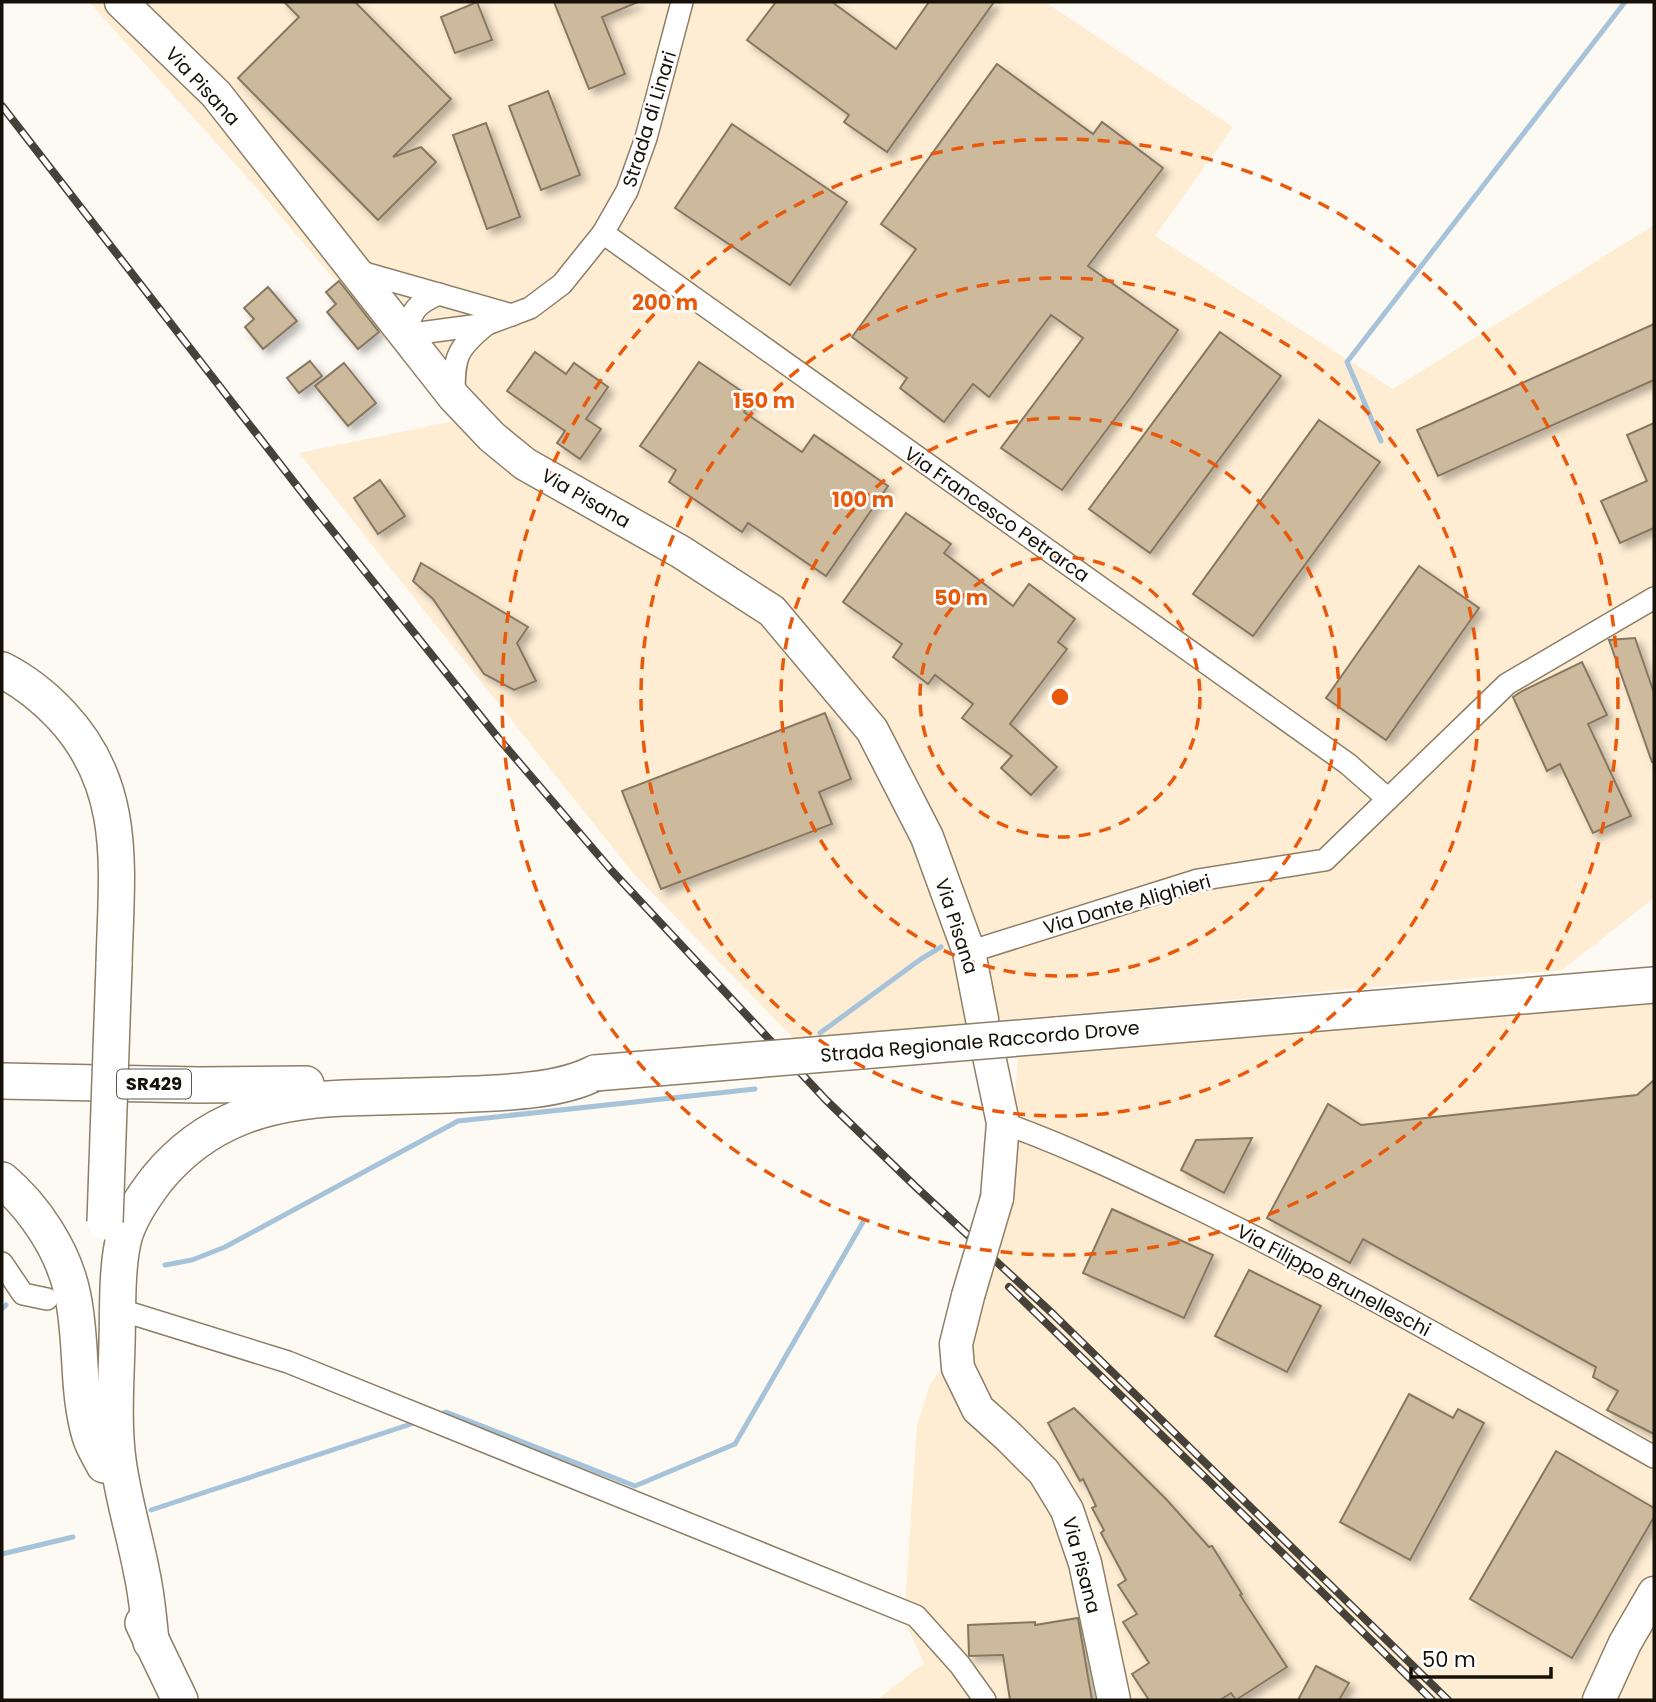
<svg xmlns="http://www.w3.org/2000/svg" width="1656" height="1702" viewBox="0 0 1656 1702" font-family="Poppins,sans-serif">
	<defs>
		<filter id="shadow"><feDropShadow dx="5.5" dy="5.5" stdDeviation="3.5" flood-color="#0004"/></filter>
	</defs>
	<rect width="100%" height="100%" fill="#fdfaf4"/>
	<g fill="#feedd3">
		<path d="M 89,2 L 1045,2 L 1233,127 L 1155,236 L 1393,389 L 1654,225 L 1654,898 L 1562,970 L 794,1039 L 633,873 L 299,453 L 454,421 L 262,194 Z"/>
		<path d="M 1654,1003 L 1654,1700 L 877,1700 L 924,1663 L 906,1624 L 906,1592 L 917,1426 L 930,1384 L 981,1315 L 1003,1230 L 1018,1057 Z"/>
	</g>
	<g fill="none" stroke-linecap="round" stroke-linejoin="round">
		<g stroke="#a6c3da" stroke-width="5">
			<path d="M 1381,441 L 1347,362 L 1625,2"/>
			<path d="M 820,1033 L 921,959 L 941,947"/>
			<path d="M 165,1265 L 192,1260 L 225,1247 L 458,1121 L 755,1089"/>
			<path d="M 2,1309 L 6,1305"/>
			<path d="M 437,1415 L 446,1412 L 635,1486 L 735,1444 L 863,1222"/>
			<path d="M 151,1510 L 417,1422"/>
			<path d="M 2,1554 L 73,1537"/>
		</g>
	</g>
	<g fill="#cdba9d" stroke="#867760" stroke-width="2" filter="url(#shadow)">
		<path d="M 284,2 L 355,2 L 451,99 L 393,157 L 421,147 L 436,162 L 378,220 L 238,78 L 299,17 Z"/>
		<path d="M 477,2 L 492,40 L 455,53 L 441,17 Z"/>
		<path d="M 554,2 L 638,2 L 602,17 L 625,74 L 589,89 Z"/>
		<path d="M 776,2 L 832,2 L 896,49 L 929,2 L 994,2 L 887,152 L 844,122 L 849,115 L 747,40 Z"/>
		<path d="M 997,64 L 1093,134 L 1102,122 L 1163,168 L 1088,266 L 1178,330 L 1131,397 L 1062,490 L 1001,448 L 1083,338 L 1051,315 L 989,397 L 973,384 L 944,422 L 900,388 L 907,378 L 852,337 L 916,249 L 881,224 Z"/>
		<path d="M 548,91 L 580,175 L 541,190 L 509,106 Z"/>
		<path d="M 486,123 L 520,217 L 487,229 L 453,135 Z"/>
		<path d="M 732,124 L 847,202 L 790,285 L 675,208 Z"/>
		<path d="M 339,281 L 379,332 L 358,349 L 327,312 L 336,304 L 326,292 Z"/>
		<path d="M 268,287 L 297,321 L 263,349 L 245,327 L 254,319 L 244,308 Z"/>
		<path d="M 1654,324 L 1654,380 L 1438,476 L 1417,430 Z"/>
		<path d="M 1220,332 L 1281,376 L 1150,553 L 1089,509 Z"/>
		<path d="M 535,352 L 566,374 L 574,363 L 608,387 L 586,419 L 601,429 L 580,459 L 557,443 L 565,431 L 507,391 Z"/>
		<path d="M 310,361 L 322,376 L 299,393 L 287,378 Z"/>
		<path d="M 699,362 L 753,399 L 744,412 L 802,452 L 814,435 L 888,486 L 826,576 L 748,523 L 742,532 L 669,482 L 676,470 L 640,446 Z"/>
		<path d="M 344,363 L 376,403 L 348,426 L 315,386 Z"/>
		<path d="M 1319,420 L 1380,462 L 1253,636 L 1193,594 Z"/>
		<path d="M 1654,423 L 1654,528 L 1620,543 L 1601,501 L 1647,481 L 1627,435 Z"/>
		<path d="M 380,480 L 405,516 L 378,534 L 354,498 Z"/>
		<path d="M 906,513 L 951,544 L 944,553 L 1013,606 L 1029,584 L 1075,619 L 1058,642 L 1067,649 L 1010,724 L 1057,767 L 1031,795 L 1001,768 L 1012,756 L 962,718 L 973,704 L 935,675 L 928,684 L 893,657 L 902,644 L 843,602 Z"/>
		<path d="M 421,563 L 528,627 L 517,643 L 536,681 L 514,690 L 484,674 L 433,599 L 413,581 Z"/>
		<path d="M 1419,566 L 1479,608 L 1386,740 L 1326,698 Z"/>
		<path d="M 1635,638 L 1654,693 L 1654,762 L 1652,762 L 1609,640 Z"/>
		<path d="M 1582,662 L 1607,715 L 1588,724 L 1631,816 L 1593,833 L 1560,764 L 1547,771 L 1513,697 L 1522,691 Z"/>
		<path d="M 825,713 L 851,779 L 819,792 L 832,824 L 661,889 L 622,791 Z"/>
		<path d="M 1654,1080 L 1654,1434 L 1607,1410 L 1618,1391 L 1593,1377 L 1596,1367 L 1363,1239 L 1350,1263 L 1267,1218 L 1328,1104 L 1361,1125 L 1637,1095 Z"/>
		<path d="M 1252,1138 L 1224,1193 L 1181,1170 L 1196,1140 Z"/>
		<path d="M 1112,1209 L 1213,1255 L 1184,1318 L 1083,1273 Z"/>
		<path d="M 1249,1270 L 1321,1306 L 1287,1372 L 1215,1336 Z"/>
		<path d="M 1409,1394 L 1453,1418 L 1458,1409 L 1484,1423 L 1410,1560 L 1340,1522 Z"/>
		<path d="M 1074,1408 L 1166,1499 L 1209,1547 L 1212,1546 L 1242,1594 L 1240,1595 L 1287,1667 L 1236,1700 L 1231,1693 L 1220,1700 L 1149,1700 L 1132,1674 L 1149,1663 L 1123,1622 L 1137,1614 L 1118,1585 L 1126,1580 L 1101,1533 L 1104,1530 L 1092,1508 L 1096,1506 L 1083,1479 L 1080,1481 L 1048,1423 Z"/>
		<path d="M 1556,1451 L 1654,1508 L 1654,1517 L 1572,1658 L 1470,1599 Z"/>
		<path d="M 1078,1618 L 1092,1700 L 1010,1700 L 1003,1655 L 969,1656 L 968,1625 L 1035,1622 L 1035,1625 Z"/>
		<path d="M 1316,1666 L 1349,1683 L 1339,1700 L 1298,1700 Z"/>
	</g>
	<g fill="none" stroke-linecap="round" stroke-linejoin="round">
		<defs>
			<g id="street">
				<path d="M 603,233 L 1348,764 L 1388,799"/>
				<path d="M 354,270 L 512,315"/>
				<path d="M 439,294 C 415,304 412,311 405,335 L 487,324 L 530,308 L 562,284 L 603,233 L 627,191 L 646,138 L 682,2"/>
				<path d="M 454,397 C 454,356 456,349 487,324"/>
				<path d="M 969,952 L 1198,880 L 1325,860 L 1507,684 L 1654,598"/>
				<path d="M 1003,1123 C 1073,1148 1140,1181 1207,1213 C 1359,1288 1506,1374 1654,1457"/>
				<path d="M 2,1263 L 23,1294 L 47,1299"/>
				<path d="M 127,1312 L 288,1362 L 916,1616 L 960,1665 L 985,1700"/>
			</g>
			<g id="secondary">
				<path d="M 121,2 L 216,94 L 454,397 L 492,437 L 525,464 L 681,552 L 772,611 L 872,730 L 927,837 L 969,952 L 982,1019"/>
				<path d="M 989,1056 L 1003,1123 L 997,1198"/>
				<path d="M 968,1296 L 956,1344 L 958,1368 L 978,1409 L 1009,1437 L 1044,1472 L 1067,1510 L 1085,1563 L 1114,1700"/>
				<path d="M 1599,1700 L 1625,1643 L 1654,1593"/>
			</g>
			<g id="primary">
				<path d="M 2,670 C 24,681 44,697 61,715 C 130,788 116,873 114,965"/>
				<path d="M 1056,1035 L 1654,985"/>
				<path d="M 2,1081 L 199,1085 L 306,1084"/>
				<path d="M 2,1180 C 34,1207 63,1250 72,1292 C 83,1339 76,1389 90,1436 C 93,1446 99,1455 104,1465"/>
				<path d="M 143,1623 L 180,1700"/>
				<path d="M 151,1642 C 149,1620 147,1597 142,1574 C 135,1536 123,1499 118,1460 C 113,1422 116,1383 117,1344 C 118,1312 116,1264 125,1234 C 132,1213 144,1196 157,1179 C 206,1119 269,1101 344,1098 C 379,1097 414,1096 450,1095 C 494,1093 556,1093 595,1073"/>
			</g>
		</defs>
		<use href="#street" stroke="#8d7e66" stroke-width="24"/>
		<use href="#secondary" stroke="#8d7e66" stroke-width="35"/>
		<use href="#primary" stroke="#8d7e66" stroke-width="38"/>
		<use href="#street" stroke="#fff" stroke-width="21"/>
		<use href="#secondary" stroke="#fff" stroke-width="32"/>
		<use href="#primary" stroke="#fff" stroke-width="35"/>
		<defs>
			<g id="rail">
				<path d="M 2,106 L 311,504 L 499,739 L 612,871 L 826,1100 L 917,1188 L 1053,1314 L 1448,1700"/>
				<path d="M 1009,1287 L 1211,1483 L 1432,1700"/>
			</g>
		</defs>
		<use href="#rail" stroke="#464139" stroke-width="8"/>
		<use href="#rail" stroke="#fff" stroke-width="5" stroke-dasharray="16" stroke-linecap="butt"/>
		<defs>
			<path id="secondary-bridge" d="M 968,1296 L 997,1198"/>
			<g id="primary-bridge">
				<path d="M 595,1073 L 1056,1035"/>
				<path d="M 105,1222 L 114,965"/>
			</g>
		</defs>
		<use href="#secondary-bridge" stroke="#8d7e66" stroke-width="35" stroke-linecap="butt"/>
		<use href="#primary-bridge" stroke="#8d7e66" stroke-width="38" stroke-linecap="butt"/>
		<use href="#secondary-bridge" stroke="#fff" stroke-width="32"/>
		<use href="#primary-bridge" stroke="#fff" stroke-width="35"/>
	</g>
	<g fill="none" stroke="#e8590c" stroke-width="3.5" stroke-dasharray="12 9">
		<circle cx="1060" cy="697" r="140"/>
		<circle cx="1060" cy="697" r="279"/>
		<circle cx="1060" cy="697" r="419"/>
		<circle cx="1060" cy="697" r="558"/>
	</g>
	<g text-anchor="middle" stroke-width="5" stroke-linejoin="round" paint-order="stroke">
		<rect fill="#fff" stroke="#5c5852" stroke-width="2" x="117" y="1069.5" width="74" height="29" rx="5"/>
		<g font-size="18" font-weight="bold" fill="#161108">
			<text x="154" y="1090">SR429</text>
		</g>
		<g font-size="19" fill="#161108" stroke="#fff">
			<text transform="translate(203 86) rotate(47)" y="7">Via Pisana</text>
			<text transform="translate(649 119) rotate(-73)" y="7">Strada di Linari</text>
			<text transform="translate(586 498) rotate(30)" y="7">Via Pisana</text>
			<text transform="translate(997 514) rotate(35)" y="7">Via Francesco Petrarca</text>
			<text transform="translate(1127 904) rotate(-16)" y="7">Via Dante Alighieri</text>
			<text transform="translate(957 926) rotate(72)" y="7">Via Pisana</text>
			<text transform="translate(980 1041) rotate(-5)" y="7">Strada Regionale Raccordo Drove</text>
			<text transform="translate(1334 1280) rotate(28)" y="7">Via Filippo Brunelleschi</text>
			<text transform="translate(1082 1565) rotate(75)" y="7">Via Pisana</text>
		</g>
	</g>
	<circle cx="1060" cy="697" r="10" fill="#e8590c" stroke="#fff" stroke-width="3.5"/>
	<g font-size="21" text-anchor="middle" font-weight="bold" fill="#e8590c" stroke="#fff" stroke-width="5" stroke-linejoin="round" paint-order="stroke">
		<text x="665" y="310">200 m</text>
		<text x="764" y="408">150 m</text>
		<text x="863" y="507">100 m</text>
		<text x="961" y="605">50 m</text>
	</g>
	<rect width="1656" height="1702" fill="none" stroke="#161108" stroke-width="7"/>
	<path d="M1411 1667v10h140v-10" fill="none" stroke="#161108" stroke-width="3.5"/>
	<text x="1422" y="1667" font-size="21" fill="#161108" stroke="#ffffff" stroke-width="5" paint-order="stroke">50 m</text>
</svg>
